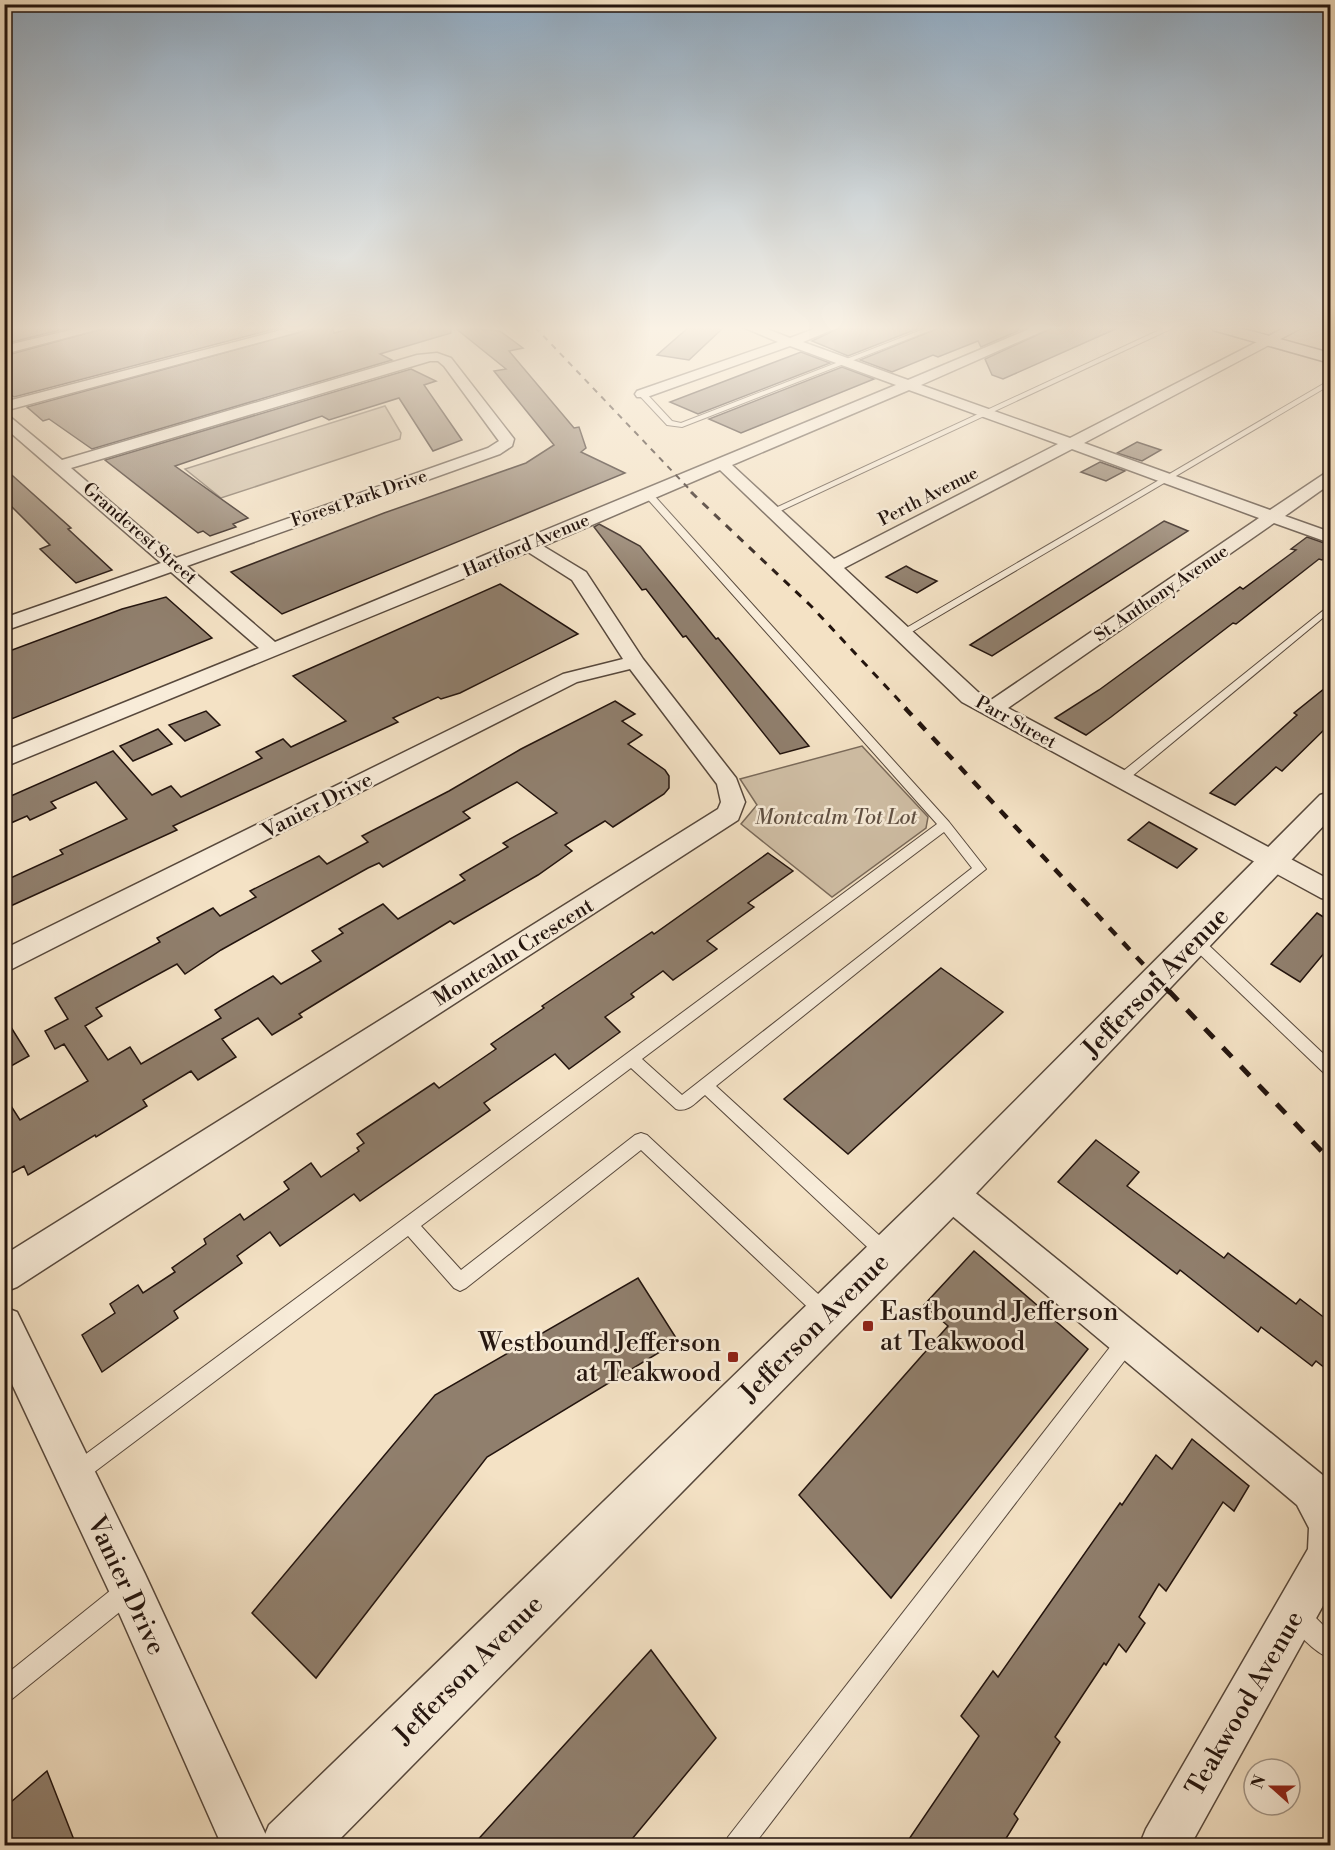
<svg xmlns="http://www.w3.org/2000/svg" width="1335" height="1850" viewBox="0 0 1335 1850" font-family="'Libre Bodoni',serif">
	<rect width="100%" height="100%" fill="#f4e2c5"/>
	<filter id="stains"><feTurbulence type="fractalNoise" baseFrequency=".00333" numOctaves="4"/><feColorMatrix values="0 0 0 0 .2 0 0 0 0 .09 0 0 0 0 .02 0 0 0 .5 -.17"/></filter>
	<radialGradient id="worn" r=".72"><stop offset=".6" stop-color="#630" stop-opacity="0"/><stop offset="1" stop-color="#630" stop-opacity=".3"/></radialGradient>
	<g fill="#d0bfa6" stroke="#7a6a5a" stroke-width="1.5">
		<path d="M 385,406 L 401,433 L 400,439 L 221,498 L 185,469 Z"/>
		<path d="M 862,746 L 928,817 L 926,828 L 832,897 L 741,824 L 757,805 L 740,779 Z"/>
	</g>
	<g fill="#907f6d" stroke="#23140e" stroke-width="1.5" fill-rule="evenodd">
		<path d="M 4,327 L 72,327 L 4,344 Z"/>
		<path d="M 109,327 L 282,327 L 14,397 L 4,389 L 4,356 Z"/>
		<path d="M 318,327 L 333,327 L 334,333 L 358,327 L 451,327 L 451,333 L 380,354 L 392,360 L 92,449 L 49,419 L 43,421 L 27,407 Z"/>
		<path d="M 454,327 L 500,331 L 523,348 L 509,351 L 574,428 L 579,427 L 586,448 L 581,452 L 625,473 L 282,614 L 231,572 L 384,513 L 526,463 L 554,445 L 494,371 L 506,369 Z"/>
		<path d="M 689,327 L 724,327 L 689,360 L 657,355 Z"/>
		<path d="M 841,327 L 922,327 L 848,356 L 812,341 Z"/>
		<path d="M 941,327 L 1027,327 L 981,347 L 978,341 L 938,357 L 933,355 L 892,372 L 860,360 Z"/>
		<path d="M 1054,327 L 1120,327 L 1003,379 L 992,375 L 985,359 Z"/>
		<path d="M 801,352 L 830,363 L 698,414 L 670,402 Z"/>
		<path d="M 842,367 L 874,379 L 741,433 L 709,419 Z"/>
		<path d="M 411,369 L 436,381 L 424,385 L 462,440 L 433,451 L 399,398 L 329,420 L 322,416 L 175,466 L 248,518 L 233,524 L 236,527 L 210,536 L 203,531 L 198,533 L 105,460 Z"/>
		<path d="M 1137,442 L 1161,450 L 1142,461 L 1117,453 Z"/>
		<path d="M 1100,462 L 1125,471 L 1106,481 L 1081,472 Z"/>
		<path d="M 4,468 L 71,528 L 68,529 L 112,570 L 76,583 L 40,549 L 50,545 L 4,499 Z"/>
		<path d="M 1164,521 L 1188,531 L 992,656 L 970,645 Z"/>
		<path d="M 599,524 L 640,546 L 716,639 L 718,638 L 809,746 L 780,754 L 686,636 L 683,637 L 646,589 L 642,590 L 594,527 Z"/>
		<path d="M 1307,537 L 1330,545 L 1330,554 L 1322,560 L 1319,559 L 1236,624 L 1233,623 L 1194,653 L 1111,717 L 1086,735 L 1055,718 L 1099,690 L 1240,587 L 1243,589 L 1296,550 L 1291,549 Z"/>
		<path d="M 906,566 L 913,570 L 937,581 L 917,593 L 886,577 Z"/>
		<path d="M 500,584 L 578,634 L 460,693 L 441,699 L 438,697 L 393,718 L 398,722 L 173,826 L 177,830 L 4,909 L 4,881 L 63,854 L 60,850 L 127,819 L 96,782 L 51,802 L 56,808 L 30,820 L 27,816 L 4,826 L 4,799 L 113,751 L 152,795 L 171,786 L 181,797 L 262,758 L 256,752 L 283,739 L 291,747 L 346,721 L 293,676 Z"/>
		<path d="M 166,597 L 212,638 L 4,722 L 4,653 L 122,609 Z"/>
		<path d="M 1330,684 L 1330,724 L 1282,771 L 1276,767 L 1235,805 L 1210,793 L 1297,715 L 1294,713 Z"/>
		<path d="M 615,701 L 635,714 L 622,721 L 642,735 L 628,744 L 665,770 L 669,776 L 669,788 L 664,794 L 613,827 L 605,821 L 565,845 L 572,851 L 538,875 L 454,924 L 450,921 L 299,1014 L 302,1017 L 272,1035 L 258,1018 L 222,1039 L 236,1057 L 198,1080 L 191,1071 L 143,1100 L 147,1106 L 96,1137 L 95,1135 L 28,1175 L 24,1166 L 4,1177 L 4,1095 L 20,1120 L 88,1081 L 64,1044 L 55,1049 L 45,1031 L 68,1019 L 55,998 L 160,942 L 157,938 L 213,908 L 220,916 L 256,897 L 250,891 L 319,856 L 327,864 L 368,842 L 362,836 L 449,791 L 521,749 ZM 517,782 L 557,813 L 503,843 L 508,847 L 460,875 L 465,880 L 398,919 L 383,904 L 339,929 L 343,933 L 312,951 L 321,961 L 281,984 L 273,976 L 215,1010 L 221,1018 L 141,1064 L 130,1047 L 108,1060 L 85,1026 L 102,1016 L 96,1008 L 177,964 L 185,974 L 221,950 L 368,868 L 379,863 L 383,867 L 470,818 L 463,812 Z"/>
		<path d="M 206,711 L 220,725 L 185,741 L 169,725 Z"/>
		<path d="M 158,729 L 172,744 L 133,761 L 120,746 Z"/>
		<path d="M 1149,822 L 1197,849 L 1177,868 L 1128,840 Z"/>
		<path d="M 768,853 L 793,871 L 748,903 L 754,907 L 707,941 L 717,949 L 673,980 L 663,971 L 631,994 L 634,997 L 605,1017 L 620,1032 L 569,1069 L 555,1054 L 484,1103 L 490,1110 L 360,1201 L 354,1194 L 280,1246 L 270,1232 L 237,1256 L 242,1263 L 174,1311 L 178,1318 L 102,1372 L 82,1335 L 115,1313 L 110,1304 L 138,1285 L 143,1293 L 175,1272 L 172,1268 L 206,1244 L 204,1239 L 240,1214 L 244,1220 L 289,1189 L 284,1182 L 311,1163 L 321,1177 L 359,1151 L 357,1148 L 364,1143 L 357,1134 L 434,1083 L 439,1088 L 496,1049 L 491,1044 L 544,1008 L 542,1006 L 652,932 L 654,934 Z"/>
		<path d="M 1317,913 L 1330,921 L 1330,946 L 1300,982 L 1271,964 Z"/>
		<path d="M 941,968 L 1003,1012 L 848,1154 L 784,1099 Z"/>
		<path d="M 4,1016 L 29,1056 L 4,1070 Z"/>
		<path d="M 1096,1140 L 1139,1172 L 1127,1186 L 1224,1258 L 1228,1253 L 1296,1304 L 1300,1299 L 1330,1322 L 1330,1372 L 1316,1361 L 1312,1366 L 1261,1327 L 1258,1332 L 1180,1270 L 1177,1274 L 1058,1182 Z"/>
		<path d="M 974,1251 L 1088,1349 L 891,1598 L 799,1495 L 948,1326 L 924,1305 Z"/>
		<path d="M 638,1278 L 678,1341 L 487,1457 L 316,1678 L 252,1613 L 435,1395 Z"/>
		<path d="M 1192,1439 L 1249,1486 L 1234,1511 L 1223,1502 L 1166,1591 L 1159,1584 L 1139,1617 L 1145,1623 L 1126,1652 L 1119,1644 L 1106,1665 L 1104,1663 L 1055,1737 L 1060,1742 L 1014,1814 L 1018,1819 L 1002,1845 L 905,1845 L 979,1736 L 961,1716 L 993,1671 L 998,1677 L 1120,1503 L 1122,1505 L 1156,1455 L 1172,1469 Z"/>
		<path d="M 651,1650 L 716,1738 L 627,1845 L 473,1845 Z"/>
		<path d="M 47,1771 L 76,1845 L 4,1845 L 4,1808 Z"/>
	</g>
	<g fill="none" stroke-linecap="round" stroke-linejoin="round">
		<defs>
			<g id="service">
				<path d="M 929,327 L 939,327 L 682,427 L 667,425 L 638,394 L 645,392 L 672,421 L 681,423 Z"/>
				<path d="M 1166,327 L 1175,327 L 776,513 L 769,511 Z"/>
				<path d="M 1330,380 L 1330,385 L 905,636 L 901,637 L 896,634 Z"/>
				<path d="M 644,491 L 650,491 L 949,822 L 986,869 L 716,1086 L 892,1247 L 895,1253 L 892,1259 L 886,1261 L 880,1259 L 705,1095 C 696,1102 688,1113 676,1109 L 631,1068 L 421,1226 L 461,1270 L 635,1135 L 641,1133 L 647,1135 L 831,1306 L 834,1312 L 831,1318 L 825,1321 L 819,1318 L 641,1150 L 466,1288 L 460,1291 L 454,1288 L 408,1236 L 85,1479 L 78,1482 L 71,1479 L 68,1472 L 71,1465 L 937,824 L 644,495 ZM 944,832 L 972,868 L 682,1095 L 642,1059 Z"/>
				<path d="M 1330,605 L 1330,612 L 1125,782 L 1117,782 L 1115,779 L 1117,776 Z"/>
				<path d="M 1195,936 L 1200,937 L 1330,1060 L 1330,1075 L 1325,1074 L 1190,945 L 1188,941 L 1190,937 Z"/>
				<path d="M 1128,1331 L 1135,1333 L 1137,1340 L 1135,1347 L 753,1846 L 725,1846 L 728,1837 L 1121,1333 Z"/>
				<path d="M 129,1579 L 137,1582 L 140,1590 L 137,1598 L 12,1699 L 4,1702 L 4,1676 L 121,1582 Z"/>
				<path d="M 1299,1606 L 1307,1609 L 1330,1632 L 1330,1658 C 1315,1653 1294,1632 1288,1617 L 1291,1609 Z"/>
			</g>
			<g id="minor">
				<path d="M 83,327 L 107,327 L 4,354 L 4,346 Z"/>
				<path d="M 293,327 L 316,327 L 4,411 L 4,402 Z"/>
				<path d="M 743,327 L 762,327 L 790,338 L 819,327 L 839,327 L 803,342 L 908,380 L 1034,327 L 1052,327 L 921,385 L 1070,438 L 1286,327 L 1303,327 L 1084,443 L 1270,510 L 1324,474 L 1330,472 L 1330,484 L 1285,516 L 1330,532 L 1330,543 L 1274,523 L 1008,708 L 1330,880 L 1330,900 L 1321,898 L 962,702 L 720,470 L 543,546 L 586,572 L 643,659 L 736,778 L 745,802 L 738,820 L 17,1287 L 4,1292 L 4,1255 L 718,809 L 721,802 L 717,784 L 630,669 L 577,682 L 4,973 L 4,949 L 563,674 L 623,659 L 572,580 L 528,552 L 4,767 L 4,751 L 259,648 L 171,572 L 4,631 L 4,618 L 161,563 L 4,427 L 4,415 L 9,416 L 62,460 L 417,355 L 437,353 L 451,358 L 514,439 L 512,446 L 500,454 L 187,566 L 275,642 L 896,385 L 790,346 L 647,397 L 637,397 L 635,394 L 637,391 L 778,342 ZM 430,361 L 438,361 L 444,366 L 499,441 L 488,448 L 176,558 L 71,468 ZM 909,390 L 1058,444 L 834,559 L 732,465 ZM 1072,449 L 1259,518 L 991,700 L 978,692 L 844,568 Z"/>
				<path d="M 950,1178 L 962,1182 L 1325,1477 L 1330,1486 L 1330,1593 L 1190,1846 L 1139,1846 L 1146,1829 L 1308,1549 L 1309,1528 L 1297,1505 L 938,1204 L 933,1193 L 938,1182 Z"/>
				<path d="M 4,1307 L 17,1312 L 145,1574 L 271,1846 L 222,1846 L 115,1604 L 4,1367 Z"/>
			</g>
			<path id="tertiary" d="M 1330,792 L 1330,819 L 964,1206 L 333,1846 L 260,1846 L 269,1825 L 936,1180 L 1320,795 Z"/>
			<path id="secondary" d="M 1211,327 L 1237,327 L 1330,353 L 1330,363 L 1213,330 Z"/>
		</defs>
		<use href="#service" stroke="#57483c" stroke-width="2"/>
		<use href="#minor" stroke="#57483c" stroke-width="3"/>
		<use href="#tertiary" stroke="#57483c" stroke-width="3"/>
		<use href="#secondary" stroke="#23140e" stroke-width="3"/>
		<use href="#service" fill="#f8ecd9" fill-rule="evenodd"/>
		<use href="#minor" fill="#f8ecd9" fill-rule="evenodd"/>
		<use href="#tertiary" fill="#f8ecd9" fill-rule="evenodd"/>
		<use href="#secondary" fill="#f8ecd9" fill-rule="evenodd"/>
		<path stroke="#23140e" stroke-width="2" stroke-dasharray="6 6" stroke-linecap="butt" d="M 535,327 L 693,493"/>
		<path stroke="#23140e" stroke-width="3" stroke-dasharray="8 8" stroke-linecap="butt" d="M 691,492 L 811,606 L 907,709"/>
		<path stroke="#23140e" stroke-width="4.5" stroke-dasharray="10 10" stroke-linecap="butt" d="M 905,708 L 1170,993"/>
		<path stroke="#23140e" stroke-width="5" stroke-dasharray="13 13" stroke-linecap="butt" d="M 1169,991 L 1330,1160"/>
	</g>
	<linearGradient id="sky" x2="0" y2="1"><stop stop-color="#90aac1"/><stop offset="0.56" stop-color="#faf2e5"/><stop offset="1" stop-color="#faf2e5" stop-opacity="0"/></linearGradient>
	<rect width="1335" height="586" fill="url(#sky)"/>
	<g fill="#8f2418" stroke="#f8ecd9" stroke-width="2">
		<rect x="862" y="1320" width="12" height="12" rx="3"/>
		<rect x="727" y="1351" width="12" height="12" rx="3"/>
	</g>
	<g text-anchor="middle" stroke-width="5" stroke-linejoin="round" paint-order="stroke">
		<g font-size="18" fill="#23140e" stroke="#f8ecd9">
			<text transform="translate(928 496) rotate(-27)" y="6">Perth Avenue</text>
			<text transform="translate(359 498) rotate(-19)" y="6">Forest Park Drive</text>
			<text transform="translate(140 533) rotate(41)" y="6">Grandcrest Street</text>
			<text transform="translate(526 545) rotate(-23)" y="6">Hartford Avenue</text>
			<text transform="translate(1161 593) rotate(-34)" y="6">St. Anthony Avenue</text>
			<text transform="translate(1016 722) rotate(29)" y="6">Parr Street</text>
		</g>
		<g font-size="21" fill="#23140e" stroke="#f8ecd9">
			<text transform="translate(317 805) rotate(-27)" y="7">Vanier Drive</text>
			<text transform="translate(513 952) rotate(-32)" y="7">Montcalm Crescent</text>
		</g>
		<g font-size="21" font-style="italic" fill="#605043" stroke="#f8ecd9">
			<text x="836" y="824">Montcalm Tot Lot</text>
		</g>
		<g font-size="26" fill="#23140e" stroke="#f8ecd9">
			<text transform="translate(1155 982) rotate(-46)" y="9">Jefferson Avenue</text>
			<text transform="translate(814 1327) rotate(-45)" y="9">Jefferson Avenue</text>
			<text transform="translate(127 1585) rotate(65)" y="9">Vanier Drive</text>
			<text transform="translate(468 1669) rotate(-45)" y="9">Jefferson Avenue</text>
			<text transform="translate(1244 1703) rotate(-60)" y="9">Teakwood Avenue</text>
		</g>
		<g font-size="26" fill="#23140e" stroke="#f8ecd9" text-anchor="start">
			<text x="880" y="1320">Eastbound Jefferson<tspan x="880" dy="30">at Teakwood</tspan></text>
			<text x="721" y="1351" text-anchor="end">Westbound Jefferson<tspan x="721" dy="30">at Teakwood</tspan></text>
		</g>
	</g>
	<rect width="1335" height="1850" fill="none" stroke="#f4e2c5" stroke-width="24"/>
	<rect x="6" y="6" width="1323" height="1838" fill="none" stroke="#23140e" stroke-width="3"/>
	<rect x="12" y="12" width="1311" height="1826" fill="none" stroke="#23140e" stroke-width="1.5"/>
	<g transform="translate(1272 1787) rotate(291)"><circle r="28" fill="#f8ecd9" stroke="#a39688" stroke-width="1.5"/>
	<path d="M0-4.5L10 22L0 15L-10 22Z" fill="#8f2418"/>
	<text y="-9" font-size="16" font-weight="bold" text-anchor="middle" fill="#23140e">N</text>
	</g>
	<rect width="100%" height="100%" filter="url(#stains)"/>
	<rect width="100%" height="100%" fill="url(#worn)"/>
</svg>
